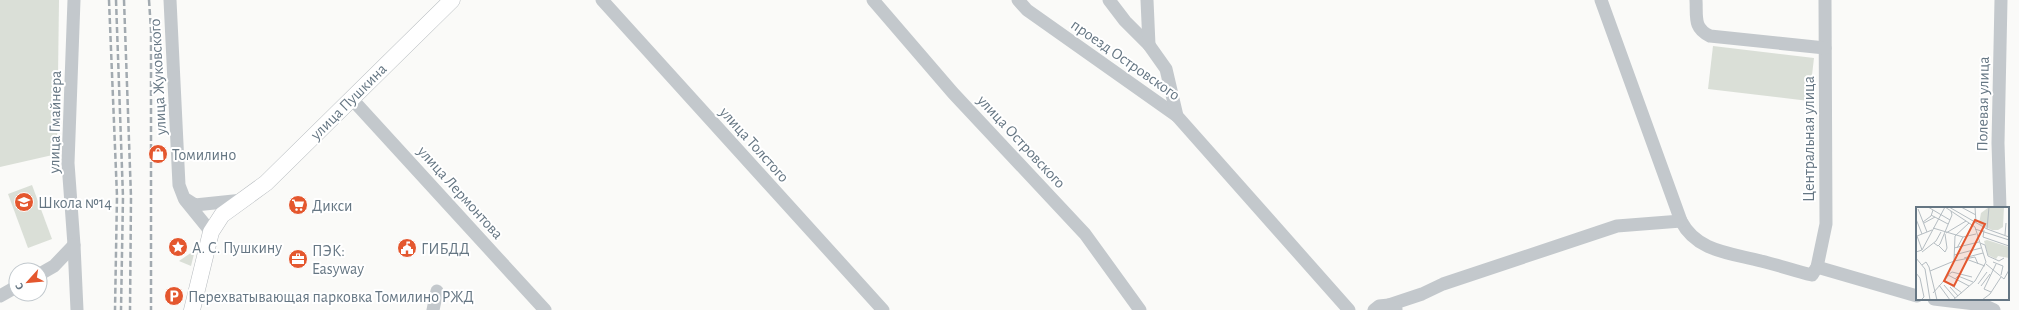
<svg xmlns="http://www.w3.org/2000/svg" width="2019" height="310" viewBox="0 0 2019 310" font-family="'Alegreya Sans',sans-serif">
	<rect width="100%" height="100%" fill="#fafaf8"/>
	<g fill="#dadfd7">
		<path d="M 0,0 L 59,0 L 57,154 L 0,167 Z"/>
		<path d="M 1713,46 L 1814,58 L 1809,101 L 1708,89 Z"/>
		<path d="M 32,185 L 52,239 L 28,248 L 8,194 Z"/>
		<path d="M 195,250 L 191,266 L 179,261 Z"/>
	</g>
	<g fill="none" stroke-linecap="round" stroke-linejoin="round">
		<defs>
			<path id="major" d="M 192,310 L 211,232 L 222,215 L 266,183 L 452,0"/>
		</defs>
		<use href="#major" stroke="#b5babe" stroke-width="17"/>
		<g stroke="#c3c8cc" stroke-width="13">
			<path d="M 74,0 L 68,163 L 74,245 L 77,310"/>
			<path d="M 170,0 L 179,185 L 184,198 L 195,205 L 243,200"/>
			<path d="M 602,0 L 883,310"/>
			<path d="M 873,0 L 953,93 L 1085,234 L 1140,310"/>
			<path d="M 1018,0 L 1027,10 L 1177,116"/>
			<path d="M 1109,0 L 1125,21 L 1149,45 L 1166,69 L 1177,116 L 1349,310"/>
			<path d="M 1147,0 L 1149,45"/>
			<path d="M 1601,0 L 1681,221 C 1697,252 1731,253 1761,261 C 1778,265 1795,271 1812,275 L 1817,267 L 1826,224 L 1825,0"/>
			<path d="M 1696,0 C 1697,17 1693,28 1710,36 L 1825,48"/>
			<path d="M 351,98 L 545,310"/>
			<path d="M 185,200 L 211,232"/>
			<path d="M 2000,208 L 1998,143 L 2001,0"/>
			<path d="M 1817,267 L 1917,296"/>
			<path d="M 40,274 L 54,266 L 74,245"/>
			<path d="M 0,296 L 16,287"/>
			<path d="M 1934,299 L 1983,305 L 1994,310"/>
			<path d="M 1389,305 L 1422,294 L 1443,284 L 1617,226 L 1681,221"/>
			<path d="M 433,310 L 437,291"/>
			<path d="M 1374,310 L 1379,306 L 1389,305 L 1396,309"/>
		</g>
		<use href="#major" stroke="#fff" stroke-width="16"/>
		<g stroke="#a2aab0" stroke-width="2.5" stroke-dasharray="6 3" stroke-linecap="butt">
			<path d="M 109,0 L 117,196 L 115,310"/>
			<path d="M 116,0 L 123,197 L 121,310"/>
			<path d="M 124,0 L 131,197 L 130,310"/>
			<path d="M 149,0 L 151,30 L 151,310"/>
		</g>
	</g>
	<defs>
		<symbol id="shop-disc" viewBox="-11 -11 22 22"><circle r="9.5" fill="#e4572e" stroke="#fff"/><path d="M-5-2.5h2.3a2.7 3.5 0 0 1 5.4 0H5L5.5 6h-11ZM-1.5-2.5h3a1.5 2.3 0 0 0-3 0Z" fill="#fff"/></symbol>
		<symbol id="school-disc" viewBox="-11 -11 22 22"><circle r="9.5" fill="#e4572e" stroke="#fff"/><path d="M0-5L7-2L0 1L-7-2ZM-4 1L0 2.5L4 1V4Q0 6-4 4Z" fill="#fff"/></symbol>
		<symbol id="supermarket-disc" viewBox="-11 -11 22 22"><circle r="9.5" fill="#e4572e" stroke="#fff"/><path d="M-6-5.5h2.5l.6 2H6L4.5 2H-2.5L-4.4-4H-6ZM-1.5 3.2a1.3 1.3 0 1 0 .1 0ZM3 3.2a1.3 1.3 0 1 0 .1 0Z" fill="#fff"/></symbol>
		<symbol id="sight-disc" viewBox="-11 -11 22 22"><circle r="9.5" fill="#e4572e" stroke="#fff"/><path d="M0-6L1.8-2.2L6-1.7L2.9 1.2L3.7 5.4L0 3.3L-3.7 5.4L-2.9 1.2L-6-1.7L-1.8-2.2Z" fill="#fff"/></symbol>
		<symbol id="civic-disc" viewBox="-11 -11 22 22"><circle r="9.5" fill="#e4572e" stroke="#fff"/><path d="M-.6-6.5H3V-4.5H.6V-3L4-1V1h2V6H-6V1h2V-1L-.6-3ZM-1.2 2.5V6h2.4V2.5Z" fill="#fff"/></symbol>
		<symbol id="office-disc" viewBox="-11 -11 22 22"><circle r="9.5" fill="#e4572e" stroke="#fff"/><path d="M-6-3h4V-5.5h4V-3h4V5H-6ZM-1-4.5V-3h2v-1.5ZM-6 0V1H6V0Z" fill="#fff"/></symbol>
		<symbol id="parking-disc" viewBox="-11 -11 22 22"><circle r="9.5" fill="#e4572e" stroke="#fff"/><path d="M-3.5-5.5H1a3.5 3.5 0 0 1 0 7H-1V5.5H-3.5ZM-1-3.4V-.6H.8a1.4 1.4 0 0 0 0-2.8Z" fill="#fff"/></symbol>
	</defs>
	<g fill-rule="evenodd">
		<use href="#shop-disc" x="147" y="143" width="22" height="22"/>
		<use href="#school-disc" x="13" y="191" width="22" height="22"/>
		<use href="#supermarket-disc" x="287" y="194" width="22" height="22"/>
		<use href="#sight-disc" x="167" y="236" width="22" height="22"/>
		<use href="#civic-disc" x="396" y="237" width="22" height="22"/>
		<use href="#office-disc" x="287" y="248" width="22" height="22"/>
		<use href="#parking-disc" x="163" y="285" width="22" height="22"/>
	</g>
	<g text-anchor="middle" stroke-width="4" stroke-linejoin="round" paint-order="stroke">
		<g font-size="16" fill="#657683" stroke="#fff">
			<text transform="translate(1126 59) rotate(35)" y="6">проезд Островского</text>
			<text transform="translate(157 77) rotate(-93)" y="6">улица Жуковского</text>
			<text transform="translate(348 101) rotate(-45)" y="6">улица Пушкина</text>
			<text transform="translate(1982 104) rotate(-89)" y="6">Полевая улица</text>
			<text transform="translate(54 122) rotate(-89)" y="6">улица Гмайнера</text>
			<text transform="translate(1808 139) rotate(-90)" y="6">Центральная улица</text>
			<text transform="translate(1022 141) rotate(47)" y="6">улица Островского</text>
			<text transform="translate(755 144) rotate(48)" y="6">улица Толстого</text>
			<text transform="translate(461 192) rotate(48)" y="6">улица Лермонтова</text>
		</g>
		<g font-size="16" fill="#657683" stroke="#fff" text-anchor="start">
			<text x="172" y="160">Томилино</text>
			<text x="38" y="208">Школа №14</text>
			<text x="312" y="211">Дикси</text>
			<text x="192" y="253">А. С. Пушкину</text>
			<text x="421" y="254">ГИБДД</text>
			<text x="312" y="256">ПЭК:<tspan x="312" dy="18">Easyway</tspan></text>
			<text x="188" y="302">Перехватывающая парковка Томилино РЖД</text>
		</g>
	</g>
	<g transform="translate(1916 207)">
		<rect width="93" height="93" fill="#fafaf8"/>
		<path d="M 73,0 L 88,0 L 87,20 L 82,23 L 76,23 L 63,17 L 65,6 ZM 71,33 L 93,40 L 93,51 L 82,49 L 80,52 L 72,48 L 68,34 Z" fill="#dadfd7"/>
		<path fill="none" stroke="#b5bdc2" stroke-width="1" d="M 12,0 L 34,13M 29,0 L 59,20 L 70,55 L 59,74 L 37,93M 33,0 L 71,22 L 93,30M 45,0 L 60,8M 59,0 L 60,16M 2,2 L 11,25M 15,8 L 32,17M 0,12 L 6,27M 7,15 L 15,9 L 17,3M 8,16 L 19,10M 53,16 L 39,29 L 38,54 L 59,50 L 62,57M 17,21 L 47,30 L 60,27M 59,22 L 93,33M 71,22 L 73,0M 68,23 L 67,30 L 93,39M 30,26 L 50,14M 89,28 L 90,16M 18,36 L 22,39 L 24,37 L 36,8 L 35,4M 64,36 L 69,38 L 72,49 L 83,54 L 88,51M 23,39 L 29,45 L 31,41 L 29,27M 38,41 L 63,35M 41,41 L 47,30M 6,43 L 1,29 L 16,23M 0,45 L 6,43 L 29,0M 6,45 L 20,34 L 25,25M 38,48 L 65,41M 0,51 L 9,62 L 14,93M 48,51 L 67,46M 50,52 L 69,59M 77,55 L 87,59 L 85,68M 70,57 L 88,72 L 93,63M 6,58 L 10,55 L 13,60 L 21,93M 14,64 L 38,54M 0,66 L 4,71 L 8,90 L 5,93M 39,72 L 42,69 L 57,75M 28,73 L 46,86M 93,75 L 93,89M 62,77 L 71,65M 23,78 L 34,93M 28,78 L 39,91M 53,79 L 32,68 L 36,65 L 56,70M 65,79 L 74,67M 34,80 L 42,89M 75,85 L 68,82 L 80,57M 17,86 L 33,68M 66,93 L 74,87 L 85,70"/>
		<path fill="#e4572e" fill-opacity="0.15" stroke="#e4572e" stroke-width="2" d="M 59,13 L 69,17 L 38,79 L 28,74 Z"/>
		<rect width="93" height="93" fill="none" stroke="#657683" stroke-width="2"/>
	</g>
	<g transform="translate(28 282) rotate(243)"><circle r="19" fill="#ffffff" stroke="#c1c8cd"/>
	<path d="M0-3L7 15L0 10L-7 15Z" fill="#e4572e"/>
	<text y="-6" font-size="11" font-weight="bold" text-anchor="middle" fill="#657683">С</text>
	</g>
</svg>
